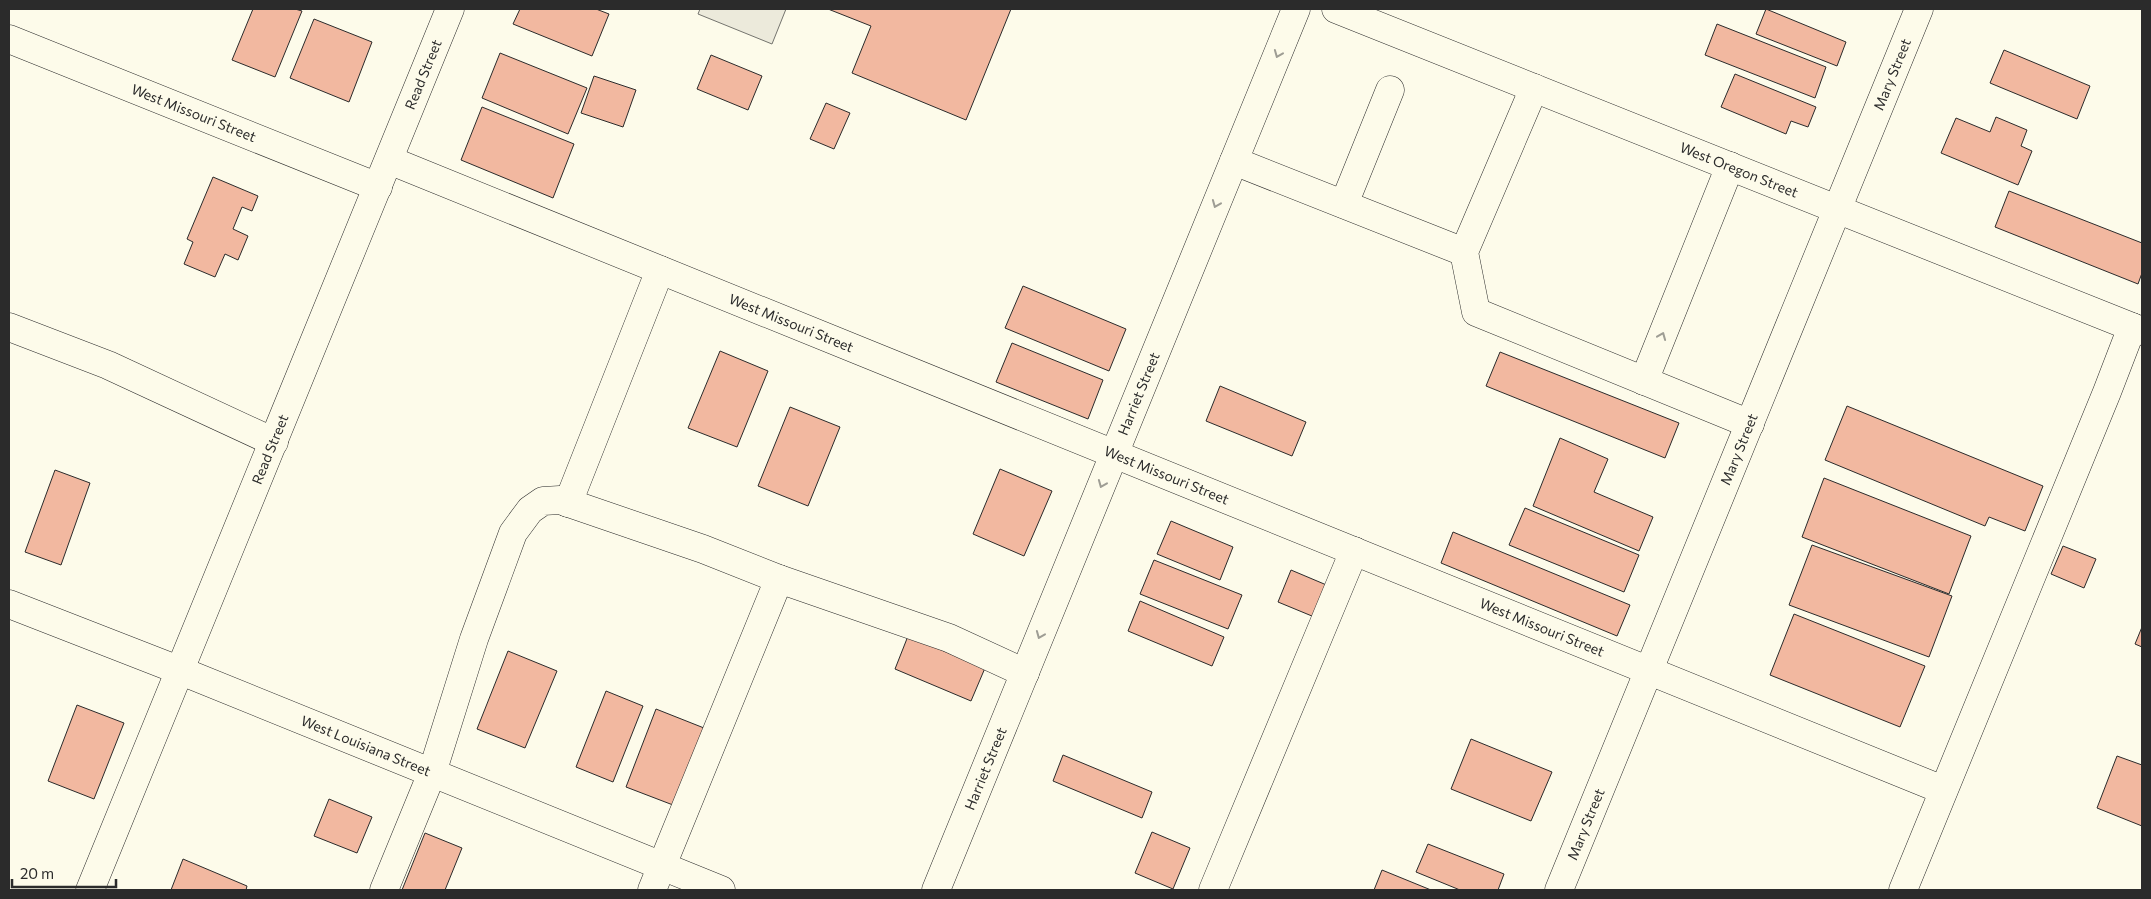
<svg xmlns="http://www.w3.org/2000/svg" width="2151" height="899" viewBox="0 0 2151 899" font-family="Commissioner,sans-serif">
	<rect width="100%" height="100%" fill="#fdfbea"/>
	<path fill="#eceadb" stroke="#74746e" d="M 700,9 L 786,9 L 772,44 L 698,14 Z"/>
	<g fill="#f2b8a0" stroke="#2b2b2b">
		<path d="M 253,9 L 295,9 L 302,11 L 275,77 L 232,60 Z"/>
		<path d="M 520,9 L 596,9 L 609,14 L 592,56 L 513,24 Z"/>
		<path d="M 828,9 L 1011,9 L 966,120 L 852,73 L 871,26 Z"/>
		<path d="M 1766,9 L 1846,42 L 1837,66 L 1756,34 Z"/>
		<path d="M 314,19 L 372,42 L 349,102 L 290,78 Z"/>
		<path d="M 1717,24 L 1826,67 L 1815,98 L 1705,55 Z"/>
		<path d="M 2004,50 L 2090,86 L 2077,119 L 1990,83 Z"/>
		<path d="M 500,53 L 587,88 L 568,134 L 482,98 Z"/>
		<path d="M 711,55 L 762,76 L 748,110 L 697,89 Z"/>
		<path d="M 1735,74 L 1816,107 L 1808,127 L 1791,121 L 1786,134 L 1721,107 Z"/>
		<path d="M 594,76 L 636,90 L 623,127 L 581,113 Z"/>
		<path d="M 826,103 L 850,113 L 834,149 L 810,139 Z"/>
		<path d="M 482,107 L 574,144 L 553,198 L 461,160 Z"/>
		<path d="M 1996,117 L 2027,130 L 2021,146 L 2032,151 L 2018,185 L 1941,153 L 1956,118 L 1990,132 Z"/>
		<path d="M 213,177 L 258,196 L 252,211 L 242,207 L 233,229 L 248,236 L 238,260 L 225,254 L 215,277 L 184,264 L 193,242 L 187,239 Z"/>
		<path d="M 2009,191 L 2142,243 L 2142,273 L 2138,284 L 1995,227 Z"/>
		<path d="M 1023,286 L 1126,329 L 1109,371 L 1005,328 Z"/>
		<path d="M 1012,343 L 1103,380 L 1088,419 L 996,382 Z"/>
		<path d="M 720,351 L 768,371 L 737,447 L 688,428 Z"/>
		<path d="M 1500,352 L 1679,423 L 1665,458 L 1486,386 Z"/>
		<path d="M 1220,386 L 1306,422 L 1292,456 L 1206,421 Z"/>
		<path d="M 1847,406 L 2043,486 L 2025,531 L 1989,517 L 1985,526 L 1825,460 Z"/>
		<path d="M 790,407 L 840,427 L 808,506 L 758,486 Z"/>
		<path d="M 1560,438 L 1608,459 L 1594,492 L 1653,517 L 1639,551 L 1533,506 Z"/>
		<path d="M 1000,469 L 1052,491 L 1024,556 L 973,534 Z"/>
		<path d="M 55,470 L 90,483 L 61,565 L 25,552 Z"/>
		<path d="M 1824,478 L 1971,536 L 1949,594 L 1802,537 Z"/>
		<path d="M 1525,508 L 1639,555 L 1624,592 L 1509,545 Z"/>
		<path d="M 1171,521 L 1233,547 L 1220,580 L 1157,554 Z"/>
		<path d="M 1453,532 L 1630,605 L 1617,636 L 1441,563 Z"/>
		<path d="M 1812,545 L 1952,596 L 1929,657 L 1789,605 Z"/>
		<path d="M 2063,546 L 2096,559 L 2084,588 L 2051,574 Z"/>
		<path d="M 1154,560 L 1242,595 L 1228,629 L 1140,594 Z"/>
		<path d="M 1291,570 L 1336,589 L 1324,621 L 1278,602 Z"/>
		<path d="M 1140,601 L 1224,637 L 1212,666 L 1128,631 Z"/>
		<path d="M 1794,614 L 1925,666 L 1900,727 L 1770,675 Z"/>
		<path d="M 2142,627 L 2142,647 L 2135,644 Z"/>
		<path d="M 908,636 L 985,668 L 971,701 L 895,669 Z"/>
		<path d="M 508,651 L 557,671 L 525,748 L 477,729 Z"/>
		<path d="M 606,691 L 643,706 L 613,782 L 576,767 Z"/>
		<path d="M 77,705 L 124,723 L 94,799 L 48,781 Z"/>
		<path d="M 656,709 L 704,728 L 673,805 L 626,787 Z"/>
		<path d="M 1471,739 L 1552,772 L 1531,821 L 1451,789 Z"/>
		<path d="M 1063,755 L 1152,792 L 1142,818 L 1053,781 Z"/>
		<path d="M 2117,756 L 2142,765 L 2142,826 L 2097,808 Z"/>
		<path d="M 329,799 L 372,817 L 357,853 L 314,836 Z"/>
		<path d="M 1152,832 L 1190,848 L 1173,889 L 1135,873 Z"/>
		<path d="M 425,833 L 462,848 L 445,890 L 402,890 Z"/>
		<path d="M 1428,844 L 1504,874 L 1498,890 L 1460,890 L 1416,872 Z"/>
		<path d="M 183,859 L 247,886 L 246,890 L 171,890 Z"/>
		<path d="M 1382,870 L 1431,890 L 1374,890 Z"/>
	</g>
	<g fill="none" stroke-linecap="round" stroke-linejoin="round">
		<defs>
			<g id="minor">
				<path id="s1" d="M 1336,9 L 2142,331"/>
				<path id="s2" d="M 9,39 L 378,187"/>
				<path d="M 1534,88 L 1464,252 L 1476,312 L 1750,424"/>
				<path id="s3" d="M 389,160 L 1943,790"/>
				<path d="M 1234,161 L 1464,252"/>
				<path d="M 1344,204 L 1390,90"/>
				<path d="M 9,327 L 108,365 L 274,442"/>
				<path d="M 1644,381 L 1730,166"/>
				<path d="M 568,503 L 660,270"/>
				<path id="s4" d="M 9,604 L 181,671 L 721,890"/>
				<path id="s5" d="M 90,890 L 450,9"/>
				<path d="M 384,890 L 432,773 L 474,639 L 513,533 L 530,510 L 543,501 L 560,500 L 703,549 L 779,579"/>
				<path d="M 652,890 L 779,579 L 949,638 L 1025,673"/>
				<path id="s6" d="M 936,890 L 1296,9"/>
				<path d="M 1213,890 L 1354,551"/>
				<path id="s7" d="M 1559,890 L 1919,9"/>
				<path d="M 1903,890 L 2107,392 L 2132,327"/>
			</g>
		</defs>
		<use href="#minor" stroke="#2b2b2b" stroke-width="29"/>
		<use href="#minor" stroke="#fdfbea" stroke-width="28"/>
	</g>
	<defs><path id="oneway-chevron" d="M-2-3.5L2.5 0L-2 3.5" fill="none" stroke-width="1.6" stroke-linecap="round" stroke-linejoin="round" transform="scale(1.25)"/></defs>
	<g stroke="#9e9d94">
		<use href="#oneway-chevron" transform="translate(1278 54) rotate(112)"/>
		<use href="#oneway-chevron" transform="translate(1216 204) rotate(112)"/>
		<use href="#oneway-chevron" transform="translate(1662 336) rotate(-68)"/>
		<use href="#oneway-chevron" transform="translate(1102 484) rotate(112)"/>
		<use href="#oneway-chevron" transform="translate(1040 635) rotate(112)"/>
	</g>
	<g text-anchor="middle" stroke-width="4" stroke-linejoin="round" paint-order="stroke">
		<g font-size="14" fill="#2b2b2b" stroke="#fdfbea">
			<text dy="5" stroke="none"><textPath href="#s5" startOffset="881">Read Street</textPath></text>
			<text dy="5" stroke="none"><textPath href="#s7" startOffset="881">Mary Street</textPath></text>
			<text dy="5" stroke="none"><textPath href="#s2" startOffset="199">West Missouri Street</textPath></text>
			<text dy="5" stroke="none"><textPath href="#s1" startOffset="434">West Oregon Street</textPath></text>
			<text dy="5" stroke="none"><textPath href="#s3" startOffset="434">West Missouri Street</textPath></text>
			<text dy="5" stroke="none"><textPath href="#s6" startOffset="536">Harriet Street</textPath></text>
			<text dy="5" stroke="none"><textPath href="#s5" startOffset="476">Read Street</textPath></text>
			<text dy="5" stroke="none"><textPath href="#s7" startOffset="476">Mary Street</textPath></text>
			<text dy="5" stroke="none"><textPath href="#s3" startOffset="839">West Missouri Street</textPath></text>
			<text dy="5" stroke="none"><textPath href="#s3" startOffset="1244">West Missouri Street</textPath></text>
			<text dy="5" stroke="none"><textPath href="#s4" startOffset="384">West Louisiana Street</textPath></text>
			<text dy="5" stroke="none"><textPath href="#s6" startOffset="131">Harriet Street</textPath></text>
			<text dy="5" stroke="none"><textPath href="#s7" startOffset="71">Mary Street</textPath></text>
		</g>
	</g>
	<rect width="2151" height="899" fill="none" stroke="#2b2b2b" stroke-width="20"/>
	<path d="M12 879v8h104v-8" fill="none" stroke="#2b2b2b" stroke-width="2.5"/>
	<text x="20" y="879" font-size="15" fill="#2b2b2b" stroke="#fdfbea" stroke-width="4" paint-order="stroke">20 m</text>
</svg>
